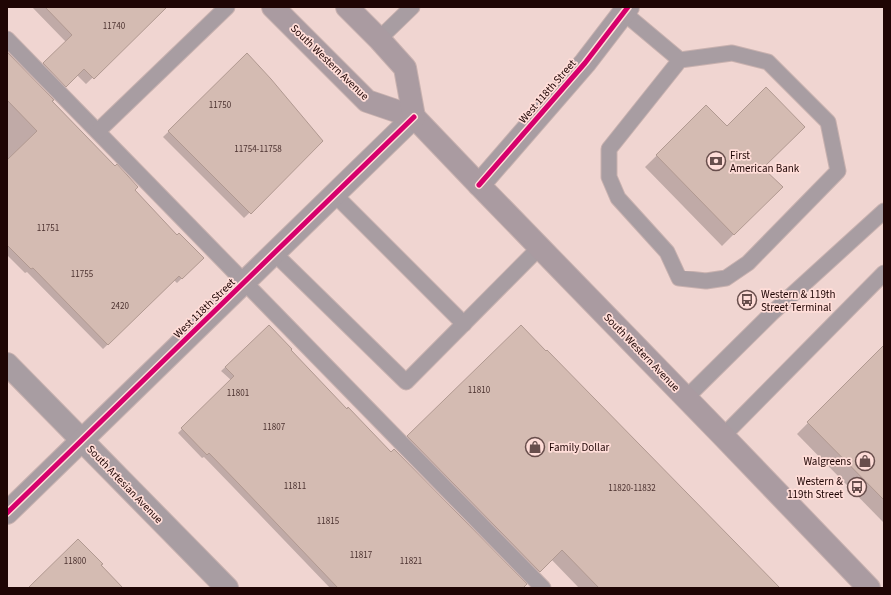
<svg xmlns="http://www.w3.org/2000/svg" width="891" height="595" viewBox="0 0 891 595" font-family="'Source Sans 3',sans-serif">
	<rect width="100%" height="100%" fill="#f0d5d1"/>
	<g fill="#0003">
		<path d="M 32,7 L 166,7 L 86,84 L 77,75 L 59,93 L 37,70 L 66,42 Z"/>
		<path d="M 7,53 L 133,190 L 177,236 L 203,258 L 177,283 L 174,280 L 103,349 L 27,272 L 25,273 L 7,255 Z"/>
		<path d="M 247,55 L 322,141 L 244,218 L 163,137 Z"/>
		<path d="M 706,107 L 727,128 L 762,168 L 781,187 L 722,246 L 645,167 Z"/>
		<path d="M 269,326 L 290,350 L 347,410 L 391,453 L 526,588 L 330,588 L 234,488 L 204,457 L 202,458 L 178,433 L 231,380 L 221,371 Z"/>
		<path d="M 521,326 L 778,588 L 579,588 L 551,559 L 529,581 L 398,447 Z"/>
		<path d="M 884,346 L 884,523 L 797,434 Z"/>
	</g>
	<g fill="#d4bbb2" stroke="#b19991">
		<path d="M 45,7 L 167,7 L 94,79 L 84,69 L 66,87 L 43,63 L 72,35 Z"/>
		<path d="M 7,52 L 54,100 L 52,101 L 115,166 L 117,164 L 138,187 L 135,190 L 177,235 L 179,233 L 204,258 L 182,279 L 179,276 L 108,345 L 33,268 L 31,269 L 7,245 L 7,160 L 37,131 L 7,100 Z"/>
		<path d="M 247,53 L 271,79 L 323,141 L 251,214 L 168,131 Z"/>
		<path d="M 766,87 L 805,127 L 763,168 L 783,187 L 734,235 L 656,155 L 706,105 L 727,126 Z"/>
		<path d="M 269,325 L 292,349 L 291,350 L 347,409 L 348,407 L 391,452 L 394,449 L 527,584 L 523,588 L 338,588 L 239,484 L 209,453 L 207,455 L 181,428 L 234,376 L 225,367 Z"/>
		<path d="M 521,325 L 546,351 L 547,350 L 780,588 L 599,588 L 562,550 L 540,572 L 407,436 Z"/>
		<path d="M 884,345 L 884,500 L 807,422 Z"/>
		<path d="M 78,539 L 103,564 L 101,565 L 123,588 L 28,588 Z"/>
	</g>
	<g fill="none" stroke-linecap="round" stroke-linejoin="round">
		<defs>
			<g id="service">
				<path d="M 624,13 L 680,60 L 732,53 L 768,62 L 828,122 L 838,171 L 748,263 L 726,278 L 706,281 L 679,278 L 667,252 L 618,198 L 609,177 L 609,149 L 680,60"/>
				<path d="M 7,39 L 543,588"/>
				<path d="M 379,39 L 412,7"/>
				<path d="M 98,131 L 227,7"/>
				<path d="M 335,195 L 464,324"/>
				<path d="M 274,253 L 406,382 L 540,247"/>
				<path d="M 686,398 L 772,313 L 884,211"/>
				<path d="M 723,436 L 884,273"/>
			</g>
			<g id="minor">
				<path d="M 479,185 L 585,63 L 628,7"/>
				<path d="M 7,364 L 227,588"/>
				<path d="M 7,513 L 414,117"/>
			</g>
			<g id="secondary">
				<path d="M 273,7 L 367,101 L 414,117 L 479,185 L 723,436 L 869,588"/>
				<path d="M 347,7 L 379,39 L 405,68 L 414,117"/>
			</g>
		</defs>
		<use href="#service" stroke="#c8b1af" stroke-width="17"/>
		<use href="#minor" stroke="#c8b1af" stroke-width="24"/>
		<use href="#secondary" stroke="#c8b1af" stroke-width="24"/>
		<use href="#service" stroke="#a89da2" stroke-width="15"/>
		<use href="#minor" stroke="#a89da2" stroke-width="22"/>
		<use href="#secondary" stroke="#aa9ba1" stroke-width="22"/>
		<defs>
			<g id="cycleway">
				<path d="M 479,185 L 585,63 L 628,7"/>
				<path d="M 7,513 L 414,117"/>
			</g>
		</defs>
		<use href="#cycleway" stroke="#ffddd8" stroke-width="8"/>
		<use href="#cycleway" stroke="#d6006c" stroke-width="5"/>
	</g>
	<defs>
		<symbol id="bank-ring" viewBox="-11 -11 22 22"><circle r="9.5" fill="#ffddd8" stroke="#684e4c" stroke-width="1.5"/><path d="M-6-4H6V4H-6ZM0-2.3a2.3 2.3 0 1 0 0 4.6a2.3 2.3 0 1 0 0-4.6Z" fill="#684e4c"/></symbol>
		<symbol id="bus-ring" viewBox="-11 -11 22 22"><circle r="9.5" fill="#ffddd8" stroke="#684e4c" stroke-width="1.5"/><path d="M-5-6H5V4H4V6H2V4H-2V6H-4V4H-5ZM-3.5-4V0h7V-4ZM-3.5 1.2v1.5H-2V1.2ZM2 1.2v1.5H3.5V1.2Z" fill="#684e4c"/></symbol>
		<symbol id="shop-ring" viewBox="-11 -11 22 22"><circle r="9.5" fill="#ffddd8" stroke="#684e4c" stroke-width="1.5"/><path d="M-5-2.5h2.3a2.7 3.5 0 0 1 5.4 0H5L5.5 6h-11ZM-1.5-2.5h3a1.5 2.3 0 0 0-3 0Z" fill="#684e4c"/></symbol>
	</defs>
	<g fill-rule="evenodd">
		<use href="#bank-ring" x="705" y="150" width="22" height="22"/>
		<use href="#bus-ring" x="736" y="289" width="22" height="22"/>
		<use href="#shop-ring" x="524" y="436" width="22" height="22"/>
		<use href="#shop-ring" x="854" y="450" width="22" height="22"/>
		<use href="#bus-ring" x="846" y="476" width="22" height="22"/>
	</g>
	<g text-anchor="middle" stroke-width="3.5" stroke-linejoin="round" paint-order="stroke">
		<g font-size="9" fill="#4c3230">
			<text x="114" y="29">11740</text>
			<text x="220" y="108">11750</text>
			<text x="258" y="152">11754-11758</text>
			<text x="48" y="231">11751</text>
			<text x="82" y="277">11755</text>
			<text x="120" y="309">2420</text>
			<text x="479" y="393">11810</text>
			<text x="238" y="396">11801</text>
			<text x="274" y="430">11807</text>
			<text x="295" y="489">11811</text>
			<text x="632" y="491">11820-11832</text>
			<text x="328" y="524">11815</text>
			<text x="361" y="558">11817</text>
			<text x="75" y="564">11800</text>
			<text x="411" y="564">11821</text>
		</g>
		<g font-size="11" fill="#1f0504" stroke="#ffddd8">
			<text transform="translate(330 62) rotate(44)" y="4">South Western Avenue</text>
			<text transform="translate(547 91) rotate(-49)" y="4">West 118th Street</text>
			<text transform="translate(204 308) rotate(-44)" y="4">West 118th Street</text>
			<text transform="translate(642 352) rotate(46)" y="4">South Western Avenue</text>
			<text transform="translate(125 484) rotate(46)" y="4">South Artesian Avenue</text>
		</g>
		<g font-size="11" fill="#1f0504" stroke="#ffddd8" text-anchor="start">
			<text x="730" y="159">First<tspan x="730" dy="13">American Bank</tspan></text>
			<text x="761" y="298">Western &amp; 119th<tspan x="761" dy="13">Street Terminal</tspan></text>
			<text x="549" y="451">Family Dollar</text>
			<text x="851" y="465" text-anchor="end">Walgreens</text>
			<text x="843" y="485" text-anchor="end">Western &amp;<tspan x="843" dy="13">119th Street</tspan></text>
		</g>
	</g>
	<rect width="891" height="595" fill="none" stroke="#1f0504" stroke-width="16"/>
</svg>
